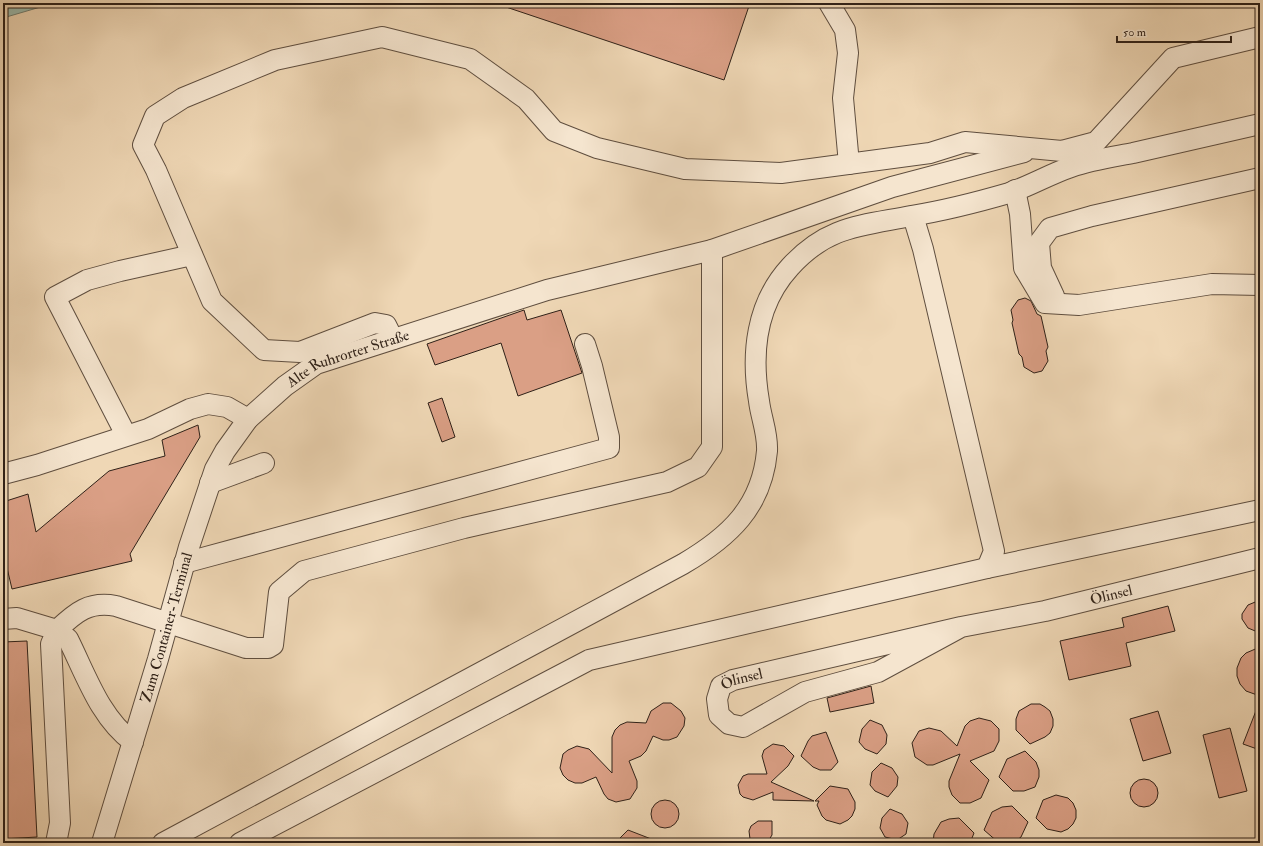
<svg xmlns="http://www.w3.org/2000/svg" width="1263" height="846" viewBox="0 0 1263 846" font-family="'IM FELL Double Pica',serif">
	<rect width="100%" height="100%" fill="#efd7b5"/>
	<filter id="stains"><feTurbulence type="fractalNoise" baseFrequency=".005" numOctaves="4"/><feColorMatrix values="0 0 0 0 .2 0 0 0 0 .09 0 0 0 0 .02 0 0 0 .5 -.17"/></filter>
	<radialGradient id="worn" r=".72"><stop offset=".6" stop-color="#630" stop-opacity="0"/><stop offset="1" stop-color="#630" stop-opacity=".3"/></radialGradient>
	<path fill="#9abaad" stroke="#6f7d71" d="M 3,3 L 54,3 L 3,18 Z"/>
	<g fill="#da9f85" stroke="#2f2118">
		<path d="M 500,3 L 750,3 L 724,80 L 500,5 Z"/>
		<path d="M 1025,298 L 1031,301 L 1037,314 L 1041,316 L 1048,347 L 1046,351 L 1048,361 L 1042,371 L 1034,373 L 1024,367 L 1022,357 L 1019,354 L 1012,323 L 1013,320 L 1011,310 L 1018,300 Z"/>
		<path d="M 524,310 L 527,320 L 561,310 L 582,373 L 518,396 L 501,343 L 435,365 L 427,344 Z"/>
		<path d="M 442,398 L 455,437 L 442,442 L 428,403 Z"/>
		<path d="M 198,425 L 200,437 L 130,554 L 132,561 L 12,589 L 3,551 L 3,502 L 28,494 L 36,532 L 109,471 L 165,456 L 162,440 Z"/>
		<path d="M 1260,600 L 1260,633 L 1248,628 L 1242,619 L 1242,614 L 1248,605 Z"/>
		<path d="M 1168,606 L 1175,631 L 1126,643 L 1131,666 L 1069,680 L 1060,641 L 1124,627 L 1122,618 Z"/>
		<path d="M 27,641 L 37,837 L 3,839 L 3,642 Z"/>
		<path d="M 1260,647 L 1260,696 L 1246,691 L 1240,684 L 1237,676 L 1237,668 L 1241,658 L 1246,653 Z"/>
		<path d="M 871,686 L 874,703 L 830,712 L 827,698 Z"/>
		<path d="M 663,703 L 671,703 L 681,711 L 685,718 L 684,726 L 677,737 L 669,740 L 663,740 L 653,736 L 646,751 L 641,756 L 629,761 L 637,781 L 637,788 L 630,799 L 616,802 L 608,799 L 604,794 L 596,777 L 582,783 L 575,783 L 568,780 L 563,775 L 560,768 L 563,754 L 568,750 L 577,746 L 589,749 L 612,773 L 612,737 L 615,730 L 620,725 L 627,722 L 646,723 L 651,711 Z"/>
		<path d="M 1259,703 L 1260,703 L 1260,750 L 1243,744 Z"/>
		<path d="M 1031,704 L 1040,704 L 1045,707 L 1050,711 L 1053,719 L 1053,726 L 1050,733 L 1045,737 L 1030,744 L 1016,730 L 1016,719 L 1019,711 Z"/>
		<path d="M 1158,711 L 1171,753 L 1143,761 L 1130,719 Z"/>
		<path d="M 979,718 L 991,721 L 999,729 L 999,741 L 994,751 L 970,761 L 989,780 L 981,798 L 970,803 L 960,803 L 952,795 L 949,787 L 949,781 L 960,754 L 933,765 L 927,765 L 915,757 L 912,743 L 919,731 L 929,728 L 941,731 L 957,746 L 965,726 L 970,721 Z"/>
		<path d="M 870,720 L 882,725 L 887,735 L 886,744 L 877,754 L 865,749 L 859,742 L 862,729 Z"/>
		<path d="M 1230,728 L 1247,791 L 1219,798 L 1203,735 Z"/>
		<path d="M 826,732 L 838,762 L 831,770 L 820,770 L 813,767 L 801,756 L 808,741 L 812,736 Z"/>
		<path d="M 773,744 L 784,746 L 794,756 L 788,766 L 771,782 L 814,801 L 773,800 L 773,792 L 753,800 L 743,797 L 740,794 L 738,785 L 743,776 L 748,774 L 767,774 L 762,756 L 764,750 Z"/>
		<path d="M 1025,751 L 1036,762 L 1039,770 L 1039,777 L 1035,787 L 1024,791 L 1013,791 L 999,777 L 1007,759 Z"/>
		<path d="M 881,763 L 892,768 L 898,777 L 897,786 L 888,797 L 875,791 L 870,785 L 872,772 Z"/>
		<circle cx="1144" cy="793" r="14"/>
		<path d="M 830,786 L 848,789 L 855,802 L 855,809 L 852,816 L 848,820 L 840,824 L 826,820 L 822,816 L 817,805 L 819,801 L 815,801 Z"/>
		<path d="M 1056,795 L 1068,798 L 1073,803 L 1076,810 L 1076,818 L 1073,824 L 1068,829 L 1061,832 L 1047,829 L 1036,818 L 1043,800 Z"/>
		<circle cx="665" cy="814" r="14"/>
		<path d="M 1012,806 L 1028,822 L 1021,837 L 1016,841 L 999,843 L 984,830 L 992,812 L 1002,807 Z"/>
		<path d="M 890,809 L 902,814 L 908,823 L 906,834 L 897,840 L 885,837 L 880,828 L 882,818 Z"/>
		<path d="M 959,818 L 974,833 L 970,843 L 933,843 L 934,834 L 941,822 L 949,819 Z"/>
		<path d="M 758,821 L 772,821 L 772,835 L 767,843 L 753,843 L 750,839 L 749,831 L 751,826 Z"/>
		<path d="M 628,830 L 659,842 L 659,843 L 615,843 Z"/>
	</g>
	<g fill="none" stroke-linecap="round" stroke-linejoin="round">
		<defs>
			<g id="minor">
				<path d="M 829,3 L 845,30 L 848,53 L 843,98 L 849,164"/>
				<path d="M 1015,190 L 1020,214 L 1024,268 L 1045,303 L 1079,305 L 1212,284 L 1260,285"/>
				<path d="M 913,216 L 923,249 L 994,551 L 987,568 L 1260,510"/>
				<path d="M 1054,296 L 1041,268 L 1039,243 L 1050,228 L 1092,216 L 1260,178"/>
				<path d="M 393,339 L 386,325 L 375,323 L 300,352 L 264,350 L 212,301 L 156,170 L 143,145 L 155,116 L 183,98 L 275,60 L 382,37 L 470,59 L 526,99 L 554,131 L 597,148 L 685,169 L 781,173 L 930,153 L 965,142 L 1062,151 L 1096,142 L 1173,58 L 1260,37"/>
				<path d="M 126,435 L 55,297 L 87,280 L 120,271 L 192,255"/>
				<path d="M 3,474 L 37,465 L 148,429 L 190,409 L 208,404 L 227,407 L 248,419"/>
				<path d="M 210,483 L 264,463"/>
				<path d="M 184,563 L 609,448 L 609,437 L 592,366 L 585,344"/>
				<path d="M 3,619 L 17,618 L 57,630 L 51,644 L 60,823 L 56,843"/>
				<path id="s1" d="M 961,627 L 878,672 L 805,692 L 743,727 L 729,724 L 719,715 L 717,699 L 721,686 L 733,680 L 961,627 L 1045,611 L 1260,558"/>
				<path d="M 133,742 C 100,718 86,675 68,639 L 57,630 C 76,612 89,601 116,606 L 246,648 L 268,648 L 273,645 L 279,592 L 304,571 L 464,528 L 667,482 L 698,467 L 712,447 L 712,250"/>
				<path id="s2" d="M 102,843 L 158,659 L 189,547 L 215,469 L 225,451 L 248,419 L 285,386 L 316,364 L 547,290 L 712,250 L 892,187 L 1024,152"/>
				<path d="M 163,843 L 683,564 C 729,537 762,507 767,451 C 768,433 761,418 759,401 C 751,354 756,304 790,267 C 827,226 860,226 911,216 C 942,211 978,202 1009,193 C 1030,186 1050,174 1071,167 C 1091,160 1112,157 1133,153 C 1175,143 1218,134 1260,124"/>
				<path d="M 240,843 L 589,660 L 987,568"/>
			</g>
		</defs>
		<use href="#minor" stroke="#5f4e3f" stroke-width="22"/>
		<use href="#minor" stroke="#f5e5cf" stroke-width="20"/>
	</g>
	<g text-anchor="middle" stroke-width="4" stroke-linejoin="round" paint-order="stroke">
		<g font-size="15" fill="#2f2118" stroke="#f5e5cf">
			<text dy="5" stroke="none"><textPath href="#s2" startOffset="570">Alte Ruhrorter Straße</textPath></text>
			<text dy="5" stroke="none"><textPath href="#s1" startOffset="700">Ölinsel</textPath></text>
			<text dy="5" stroke="none"><textPath href="#s2" startOffset="225">Zum Container-Terminal</textPath></text>
			<text dy="5" stroke="none"><textPath href="#s1" startOffset="321">Ölinsel</textPath></text>
		</g>
	</g>
	<rect width="1263" height="846" fill="none" stroke="#efd7b5" stroke-width="16"/>
	<rect x="4" y="4" width="1255" height="838" fill="none" stroke="#2f2118" stroke-width="2"/>
	<rect x="8" y="8" width="1247" height="830" fill="none" stroke="#2f2118"/>
	<path d="M1117 36v6h114v-6" fill="none" stroke="#2f2118" stroke-width="2"/>
	<text x="1123" y="36" font-size="12" fill="#2f2118" stroke="#f5e5cf" stroke-width="3" paint-order="stroke">50 m</text>
	<rect width="100%" height="100%" filter="url(#stains)"/>
	<rect width="100%" height="100%" fill="url(#worn)"/>
</svg>
